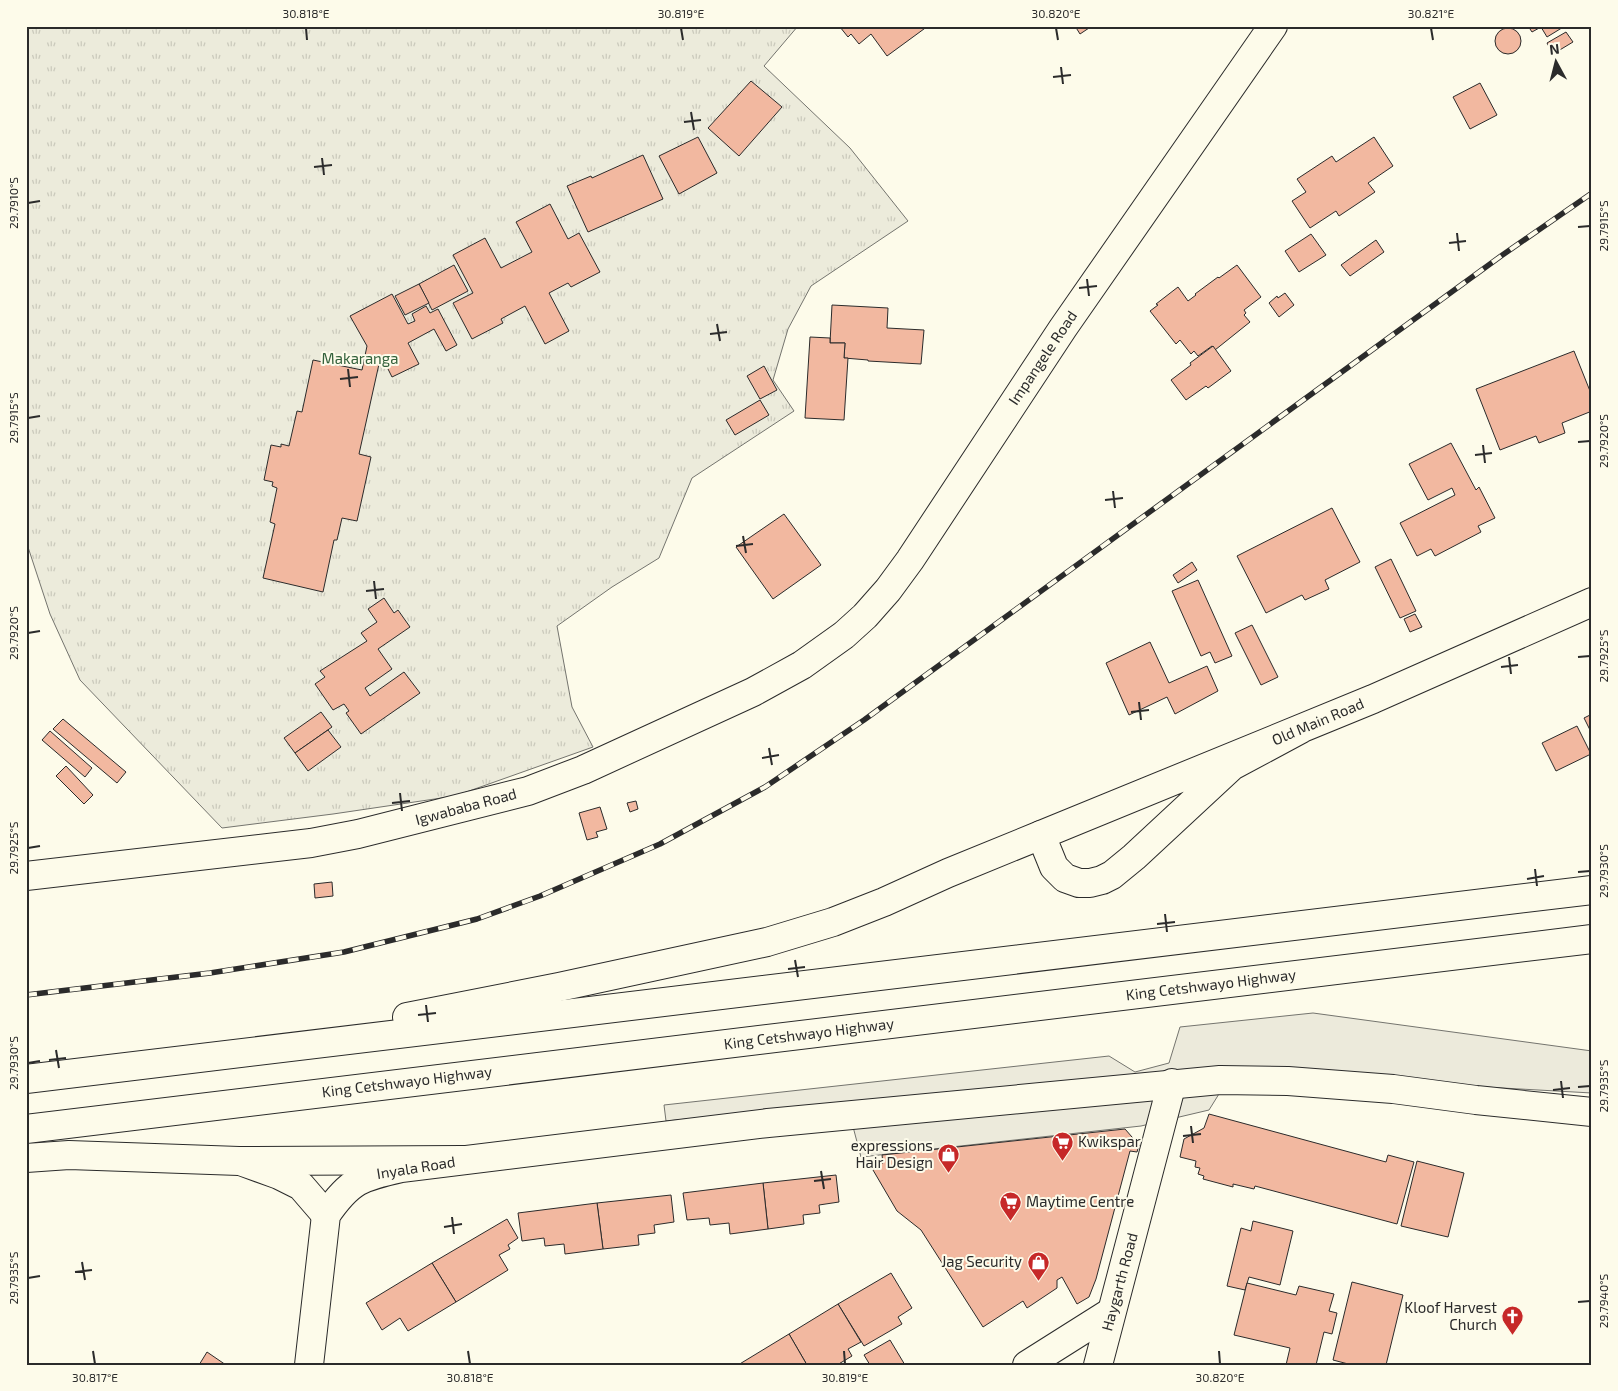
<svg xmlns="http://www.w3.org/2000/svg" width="1618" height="1391" viewBox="0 0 1618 1391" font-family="'Exo 2',sans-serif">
	<defs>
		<pattern id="grass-tufts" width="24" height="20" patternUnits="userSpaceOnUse" patternTransform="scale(1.25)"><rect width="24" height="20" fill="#ecebdb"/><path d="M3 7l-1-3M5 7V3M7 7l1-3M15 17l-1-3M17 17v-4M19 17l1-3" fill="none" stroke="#cbcabc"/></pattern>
	</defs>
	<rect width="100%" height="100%" fill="#fdfbea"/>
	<path fill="url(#grass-tufts)" stroke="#74746e" d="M 26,26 L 798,26 L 764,66 L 850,148 L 908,221 L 811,286 L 788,329 L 773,380 L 794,411 L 692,478 L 659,558 L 612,587 L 557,626 L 572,707 L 593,747 L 455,796 L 333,814 L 222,828 L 80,680 L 50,614 L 26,541 Z"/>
	<path fill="#eceadb" stroke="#74746e" d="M 1313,1013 L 1592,1051 L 1592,1093 L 1232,1073 L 1209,1110 L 1141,1126 L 861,1157 L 847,1104 L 666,1121 L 664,1105 L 1109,1056 L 1135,1072 L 1169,1063 L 1180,1027 Z"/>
	<g fill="#f2b8a0" stroke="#2b2b2b">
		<path d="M 928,26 L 887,56 L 871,34 L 859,44 L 851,34 L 848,37 L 840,27 Z"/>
		<path d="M 1075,26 L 1092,26 L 1080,34 Z"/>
		<path d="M 1528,26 L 1565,26 L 1547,37 L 1541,27 L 1532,32 Z"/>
		<circle cx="1508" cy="41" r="13"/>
		<path d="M 1566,32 L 1573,42 L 1553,54 L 1547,43 Z"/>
		<path d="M 751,81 L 782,107 L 739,156 L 708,128 Z"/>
		<path d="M 1480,83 L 1497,115 L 1470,129 L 1453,97 Z"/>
		<path d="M 698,137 L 717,173 L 679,194 L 659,156 Z"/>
		<path d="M 1374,137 L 1393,166 L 1368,183 L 1375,192 L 1339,216 L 1336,211 L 1310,228 L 1292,201 L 1306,192 L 1297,179 L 1332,156 L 1336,162 Z"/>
		<path d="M 643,155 L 663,199 L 588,232 L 567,186 L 591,176 L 592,178 Z"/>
		<path d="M 550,204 L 568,239 L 579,233 L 600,272 L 571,287 L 568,283 L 549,293 L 569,331 L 545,344 L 525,306 L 501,319 L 503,323 L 472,339 L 453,303 L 473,293 L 453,255 L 485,238 L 501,268 L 532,252 L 516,222 Z"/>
		<path d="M 1311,234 L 1326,255 L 1299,272 L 1285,251 Z"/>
		<path d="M 1376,240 L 1384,252 L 1350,276 L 1341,265 Z"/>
		<path d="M 454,265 L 468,291 L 432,310 L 419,284 Z"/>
		<path d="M 1237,265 L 1261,297 L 1244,310 L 1246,313 L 1244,315 L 1250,322 L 1215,350 L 1212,346 L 1198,356 L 1194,351 L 1191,354 L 1180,340 L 1176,344 L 1150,311 L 1158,305 L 1156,304 L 1178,287 L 1188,301 L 1196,295 L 1195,294 L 1218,277 L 1219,278 Z"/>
		<path d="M 419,284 L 429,303 L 405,315 L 395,296 Z"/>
		<path d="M 1285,293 L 1294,305 L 1279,317 L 1269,303 L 1277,296 L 1278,298 Z"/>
		<path d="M 392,294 L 408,324 L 415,321 L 412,314 L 426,306 L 430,313 L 438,309 L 457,345 L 446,351 L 434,329 L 408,343 L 419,364 L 392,377 L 381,355 L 359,454 L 371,457 L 357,521 L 342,518 L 337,540 L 334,540 L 323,592 L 263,578 L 275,524 L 270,522 L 277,488 L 272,486 L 273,482 L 264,480 L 271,445 L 281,447 L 281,444 L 289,446 L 297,411 L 302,412 L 313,360 L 362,370 L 367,346 L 350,316 Z"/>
		<path d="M 832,305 L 888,308 L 887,328 L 924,330 L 921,364 L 868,361 L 868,360 L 844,358 L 845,343 L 830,343 Z"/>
		<path d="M 810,337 L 830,338 L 830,343 L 845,343 L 844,358 L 848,358 L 844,420 L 805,418 Z"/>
		<path d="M 1213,346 L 1231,371 L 1208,388 L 1206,386 L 1186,400 L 1171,380 L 1191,365 L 1190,363 Z"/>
		<path d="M 1574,351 L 1592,396 L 1592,411 L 1562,423 L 1565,433 L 1539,443 L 1536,436 L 1500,450 L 1476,389 Z"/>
		<path d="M 764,366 L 777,390 L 760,399 L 747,376 Z"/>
		<path d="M 760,400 L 769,415 L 735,435 L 726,420 Z"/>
		<path d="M 1451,443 L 1476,490 L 1479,487 L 1495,518 L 1478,526 L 1481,532 L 1435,556 L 1431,549 L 1417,556 L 1400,523 L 1455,495 L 1452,488 L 1428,500 L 1409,464 Z"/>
		<path d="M 1332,508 L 1360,562 L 1325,580 L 1329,589 L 1305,600 L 1302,595 L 1266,613 L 1237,556 Z"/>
		<path d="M 784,514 L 821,565 L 773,599 L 736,547 Z"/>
		<path d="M 1391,559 L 1416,611 L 1400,618 L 1375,567 Z"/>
		<path d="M 1192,562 L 1197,570 L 1178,583 L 1173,575 Z"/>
		<path d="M 1198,580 L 1232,656 L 1215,663 L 1210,652 L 1201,656 L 1172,591 Z"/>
		<path d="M 384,598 L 394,613 L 398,610 L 410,627 L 378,649 L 392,669 L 365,688 L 370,696 L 404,672 L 420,693 L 361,734 L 346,713 L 349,711 L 344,704 L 333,710 L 315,684 L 325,677 L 320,671 L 367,641 L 361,633 L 377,622 L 368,609 Z"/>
		<path d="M 1415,614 L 1422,627 L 1410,632 L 1404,619 Z"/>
		<path d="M 1252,625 L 1278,677 L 1261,685 L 1235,633 Z"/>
		<path d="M 1150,642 L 1169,683 L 1207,666 L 1218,691 L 1175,714 L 1167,697 L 1129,715 L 1106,663 Z"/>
		<path d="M 321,712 L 332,727 L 295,753 L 284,738 Z"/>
		<path d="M 1592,714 L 1592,734 L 1584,718 Z"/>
		<path d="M 63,719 L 126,772 L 117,783 L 53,729 Z"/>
		<path d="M 1577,726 L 1591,754 L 1556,771 L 1542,743 Z"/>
		<path d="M 328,730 L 341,747 L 308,771 L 295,753 Z"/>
		<path d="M 50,731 L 92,768 L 85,777 L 42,740 Z"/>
		<path d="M 66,766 L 93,795 L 84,804 L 56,776 Z"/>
		<path d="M 636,801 L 638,809 L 630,812 L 627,803 Z"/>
		<path d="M 600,807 L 607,829 L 596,832 L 598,837 L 587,840 L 579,813 Z"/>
		<path d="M 332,882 L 333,896 L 315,898 L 314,884 Z"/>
		<path d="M 1209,1114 L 1386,1162 L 1388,1155 L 1414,1162 L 1397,1224 L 1255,1186 L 1254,1189 L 1233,1184 L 1233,1187 L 1203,1179 L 1204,1176 L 1198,1174 L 1200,1168 L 1195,1167 L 1196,1161 L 1180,1157 L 1184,1139 L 1204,1128 Z"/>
		<path d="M 1125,1129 L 1139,1145 L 1137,1152 L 1130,1151 L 1096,1279 L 1089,1297 L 1077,1304 L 1062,1277 L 1057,1280 L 1057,1288 L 1027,1308 L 1023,1301 L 983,1327 L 921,1230 L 897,1211 L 873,1170 L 872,1164 L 883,1163 L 882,1155 Z"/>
		<path d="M 1417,1161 L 1464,1173 L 1448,1237 L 1401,1226 Z"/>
		<path d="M 836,1175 L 839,1202 L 819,1205 L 820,1213 L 803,1215 L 804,1224 L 768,1229 L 763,1183 Z"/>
		<path d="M 763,1183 L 768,1229 L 730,1234 L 729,1223 L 710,1225 L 709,1218 L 687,1220 L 683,1193 Z"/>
		<path d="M 671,1195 L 674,1222 L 654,1225 L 655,1233 L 638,1235 L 639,1245 L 603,1249 L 597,1203 Z"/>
		<path d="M 597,1203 L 603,1249 L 565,1254 L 564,1244 L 545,1246 L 544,1238 L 522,1241 L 518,1213 Z"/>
		<path d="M 507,1219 L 518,1238 L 508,1245 L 510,1249 L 499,1255 L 508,1270 L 456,1302 L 432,1263 Z"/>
		<path d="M 1253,1221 L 1293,1231 L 1280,1285 L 1249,1277 L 1245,1290 L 1227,1286 L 1241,1228 L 1251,1231 Z"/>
		<path d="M 432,1263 L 456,1302 L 408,1331 L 400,1318 L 382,1330 L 366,1303 Z"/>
		<path d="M 891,1273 L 912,1308 L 898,1317 L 902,1324 L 864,1346 L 838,1304 Z"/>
		<path d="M 1352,1282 L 1403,1295 L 1386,1365 L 1352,1365 L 1333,1360 Z"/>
		<path d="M 1247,1283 L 1296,1295 L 1299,1286 L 1334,1294 L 1329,1311 L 1337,1313 L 1332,1334 L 1324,1332 L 1316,1365 L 1286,1365 L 1290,1348 L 1234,1335 Z"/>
		<path d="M 838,1304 L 861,1342 L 848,1349 L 852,1356 L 837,1365 L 807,1365 L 789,1334 Z"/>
		<path d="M 789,1334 L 807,1365 L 738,1365 Z"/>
		<path d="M 890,1340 L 905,1365 L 870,1365 L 864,1355 Z"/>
		<path d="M 207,1352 L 226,1365 L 199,1365 Z"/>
	</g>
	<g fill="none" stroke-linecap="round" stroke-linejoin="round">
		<defs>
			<g id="minor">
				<path d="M 1301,729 L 1232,766 L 1134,857 L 1112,875 L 1102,880 L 1090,883 L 1079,883 L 1065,878 L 1054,867 L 1041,835 L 1373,699 L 1592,602"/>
				<path d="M 26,876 L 311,843 L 358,834 L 528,791 L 583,770 L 753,692 L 802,665 L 844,635 L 865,616 L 888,590 L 910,560 L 1063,328 L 1273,26"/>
				<path d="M 243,1162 L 279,1175 L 301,1186 L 326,1215"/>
				<path d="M 309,1365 L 326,1215 C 350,1180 361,1177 401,1168 L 768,1123 L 1220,1080 L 1288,1081 L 1393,1089 L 1476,1100 L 1592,1112"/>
				<path d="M 1027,1365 L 1111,1312"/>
				<path d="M 1098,1365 L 1172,1083"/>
			</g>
			<g id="highway">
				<path d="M 407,1017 L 559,987 L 767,942 L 833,922 L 884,902 L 948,873 L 1041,835"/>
				<path d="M 26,1079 L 1592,890"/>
				<path d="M 26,1129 L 1592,939"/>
				<path d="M 26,1158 L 69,1155 L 239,1161 L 463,1160"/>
			</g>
		</defs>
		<use href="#minor" stroke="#2b2b2b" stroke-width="30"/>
		<use href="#highway" stroke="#2b2b2b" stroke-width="30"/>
		<use href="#minor" stroke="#fdfbea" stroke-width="28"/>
		<use href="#highway" stroke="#fdfbea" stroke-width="28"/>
		<defs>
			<path id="rail" d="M 26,995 L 210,973 L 344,952 L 477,919 L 540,896 L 660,844 L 765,787 L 864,720 L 1501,256 L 1592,193"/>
		</defs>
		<use href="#rail" stroke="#2b2b2b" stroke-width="5.5"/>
		<use href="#rail" stroke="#fdfbea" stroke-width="4" stroke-dasharray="11" stroke-linecap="butt"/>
	</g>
	<path fill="none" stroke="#2b2b2b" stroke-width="2" d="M 306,28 L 307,40M 681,28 L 683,40M 1056,28 L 1058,40M 1431,28 L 1433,40M 1061,67 L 1063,84M 1053,77 L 1071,75M 691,112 L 694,130M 684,122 L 701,120M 322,158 L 324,175M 314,167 L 332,165M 28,203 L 40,201M 1578,227 L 1590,226M 1457,233 L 1459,251M 1449,243 L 1466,241M 1087,279 L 1089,296M 1079,288 L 1097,286M 717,324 L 720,341M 710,334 L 727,332M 348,369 L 350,387M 340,379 L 358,377M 28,418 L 40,416M 1578,442 L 1590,441M 1483,445 L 1485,463M 1475,455 L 1492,453M 1113,491 L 1115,508M 1105,500 L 1123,498M 743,536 L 746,553M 736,546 L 753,544M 374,581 L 376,599M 366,591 L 384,589M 28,633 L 40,631M 1509,657 L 1511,674M 1578,657 L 1590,656M 1501,667 L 1518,665M 1139,702 L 1141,720M 1131,712 L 1149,710M 769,748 L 772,765M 762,758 L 779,755M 400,793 L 402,811M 392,803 L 410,801M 28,848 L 40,846M 1535,869 L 1537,886M 1578,872 L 1590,871M 1527,879 L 1544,876M 1165,914 L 1167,932M 1157,924 L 1175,922M 795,960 L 798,977M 788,969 L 805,967M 426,1005 L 428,1022M 418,1015 L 436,1013M 56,1050 L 59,1068M 49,1060 L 66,1058M 28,1063 L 40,1061M 1561,1081 L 1563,1098M 1578,1087 L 1590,1086M 1553,1090 L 1570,1088M 1191,1126 L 1193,1143M 1183,1136 L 1201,1134M 821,1171 L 824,1189M 814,1181 L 831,1179M 452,1217 L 454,1234M 444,1227 L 462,1224M 82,1262 L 85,1280M 75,1272 L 92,1270M 28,1278 L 40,1276M 1578,1302 L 1590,1301M 93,1351 L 95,1364M 468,1351 L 470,1364M 844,1351 L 845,1364M 1219,1351 L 1220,1364"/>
	<defs>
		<symbol id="supermarket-pin" viewBox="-11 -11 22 30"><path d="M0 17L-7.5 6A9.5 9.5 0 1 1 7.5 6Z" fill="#c62828" stroke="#fdfbea"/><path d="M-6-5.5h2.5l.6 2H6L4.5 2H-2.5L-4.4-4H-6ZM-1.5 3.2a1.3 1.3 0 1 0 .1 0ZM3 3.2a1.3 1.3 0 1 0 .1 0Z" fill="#fff"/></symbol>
		<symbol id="shop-pin" viewBox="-11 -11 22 30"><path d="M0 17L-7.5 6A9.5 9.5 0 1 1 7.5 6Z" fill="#c62828" stroke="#fdfbea"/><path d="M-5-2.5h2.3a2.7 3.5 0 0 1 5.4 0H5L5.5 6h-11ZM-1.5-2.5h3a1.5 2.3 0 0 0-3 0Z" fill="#fff"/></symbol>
		<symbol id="church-pin" viewBox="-11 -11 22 30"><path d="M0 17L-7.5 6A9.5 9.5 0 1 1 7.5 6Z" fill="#c62828" stroke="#fdfbea"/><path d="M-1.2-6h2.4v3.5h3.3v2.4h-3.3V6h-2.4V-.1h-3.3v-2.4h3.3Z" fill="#fff"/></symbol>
	</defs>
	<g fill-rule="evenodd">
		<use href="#supermarket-pin" x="1050" y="1130" width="25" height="34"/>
		<use href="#shop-pin" x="936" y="1142" width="25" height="34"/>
		<use href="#supermarket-pin" x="998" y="1190" width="25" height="34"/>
		<use href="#shop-pin" x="1026" y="1250" width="25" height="34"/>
		<use href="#church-pin" x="1500" y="1304" width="25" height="34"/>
	</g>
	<g text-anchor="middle" stroke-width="4" stroke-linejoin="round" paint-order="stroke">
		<g font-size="15" fill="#2b2b2b" stroke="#fdfbea">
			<text transform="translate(1043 358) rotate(-56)" y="5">Impangele Road</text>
			<text transform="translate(1318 722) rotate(-23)" y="5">Old Main Road</text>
			<text transform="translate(466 807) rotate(-15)" y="5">Igwababa Road</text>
			<text transform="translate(1211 985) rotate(-7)" y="5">King Cetshwayo Highway</text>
			<text transform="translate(809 1034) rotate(-7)" y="5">King Cetshwayo Highway</text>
			<text transform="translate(407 1082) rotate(-7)" y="5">King Cetshwayo Highway</text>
			<text transform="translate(416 1168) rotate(-9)" y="5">Inyala Road</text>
			<text transform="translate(1120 1282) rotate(-75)" y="5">Haygarth Road</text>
		</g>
		<g font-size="15" fill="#34623c" stroke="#fdfbea">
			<text x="360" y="364">Makaranga</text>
		</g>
		<g font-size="15" fill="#2b2b2b" stroke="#fdfbea" text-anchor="end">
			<text x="1078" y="1147" text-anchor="start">Kwikspar</text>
			<text x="933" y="1151">expressions<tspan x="933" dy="17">Hair Design</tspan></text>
			<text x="1026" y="1207" text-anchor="start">Maytime Centre</text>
			<text x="1022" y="1267">Jag Security</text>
			<text x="1497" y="1313">Kloof Harvest<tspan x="1497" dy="17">Church</tspan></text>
		</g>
	</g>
	<rect width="1618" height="1391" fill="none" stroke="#fdfbea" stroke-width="55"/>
	<g transform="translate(1556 62) rotate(353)" stroke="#fdfbea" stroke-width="4" paint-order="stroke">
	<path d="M0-4L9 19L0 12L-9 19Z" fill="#2b2b2b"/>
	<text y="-8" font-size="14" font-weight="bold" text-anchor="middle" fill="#2b2b2b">N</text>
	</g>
	<rect x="28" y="28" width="1562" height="1336" fill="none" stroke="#2b2b2b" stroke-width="2"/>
	<g font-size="12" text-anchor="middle" fill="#2b2b2b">
		<text x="306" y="18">30.818°E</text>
		<text x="681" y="18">30.819°E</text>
		<text x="1056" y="18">30.820°E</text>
		<text x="1431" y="18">30.821°E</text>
		<text transform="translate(14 203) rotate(-90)" y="4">29.7910°S</text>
		<text transform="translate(1604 226) rotate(-90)" y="4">29.7915°S</text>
		<text transform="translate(14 418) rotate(-90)" y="4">29.7915°S</text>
		<text transform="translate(1604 441) rotate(-90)" y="4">29.7920°S</text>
		<text transform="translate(14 633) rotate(-90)" y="4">29.7920°S</text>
		<text transform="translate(1604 656) rotate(-90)" y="4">29.7925°S</text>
		<text transform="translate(14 848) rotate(-90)" y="4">29.7925°S</text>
		<text transform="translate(1604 871) rotate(-90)" y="4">29.7930°S</text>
		<text transform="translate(14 1063) rotate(-90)" y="4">29.7930°S</text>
		<text transform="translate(1604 1086) rotate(-90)" y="4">29.7935°S</text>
		<text transform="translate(14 1278) rotate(-90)" y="4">29.7935°S</text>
		<text transform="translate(1604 1301) rotate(-90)" y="4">29.7940°S</text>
		<text x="95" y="1382">30.817°E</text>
		<text x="470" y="1382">30.818°E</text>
		<text x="845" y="1382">30.819°E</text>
		<text x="1220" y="1382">30.820°E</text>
	</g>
</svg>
